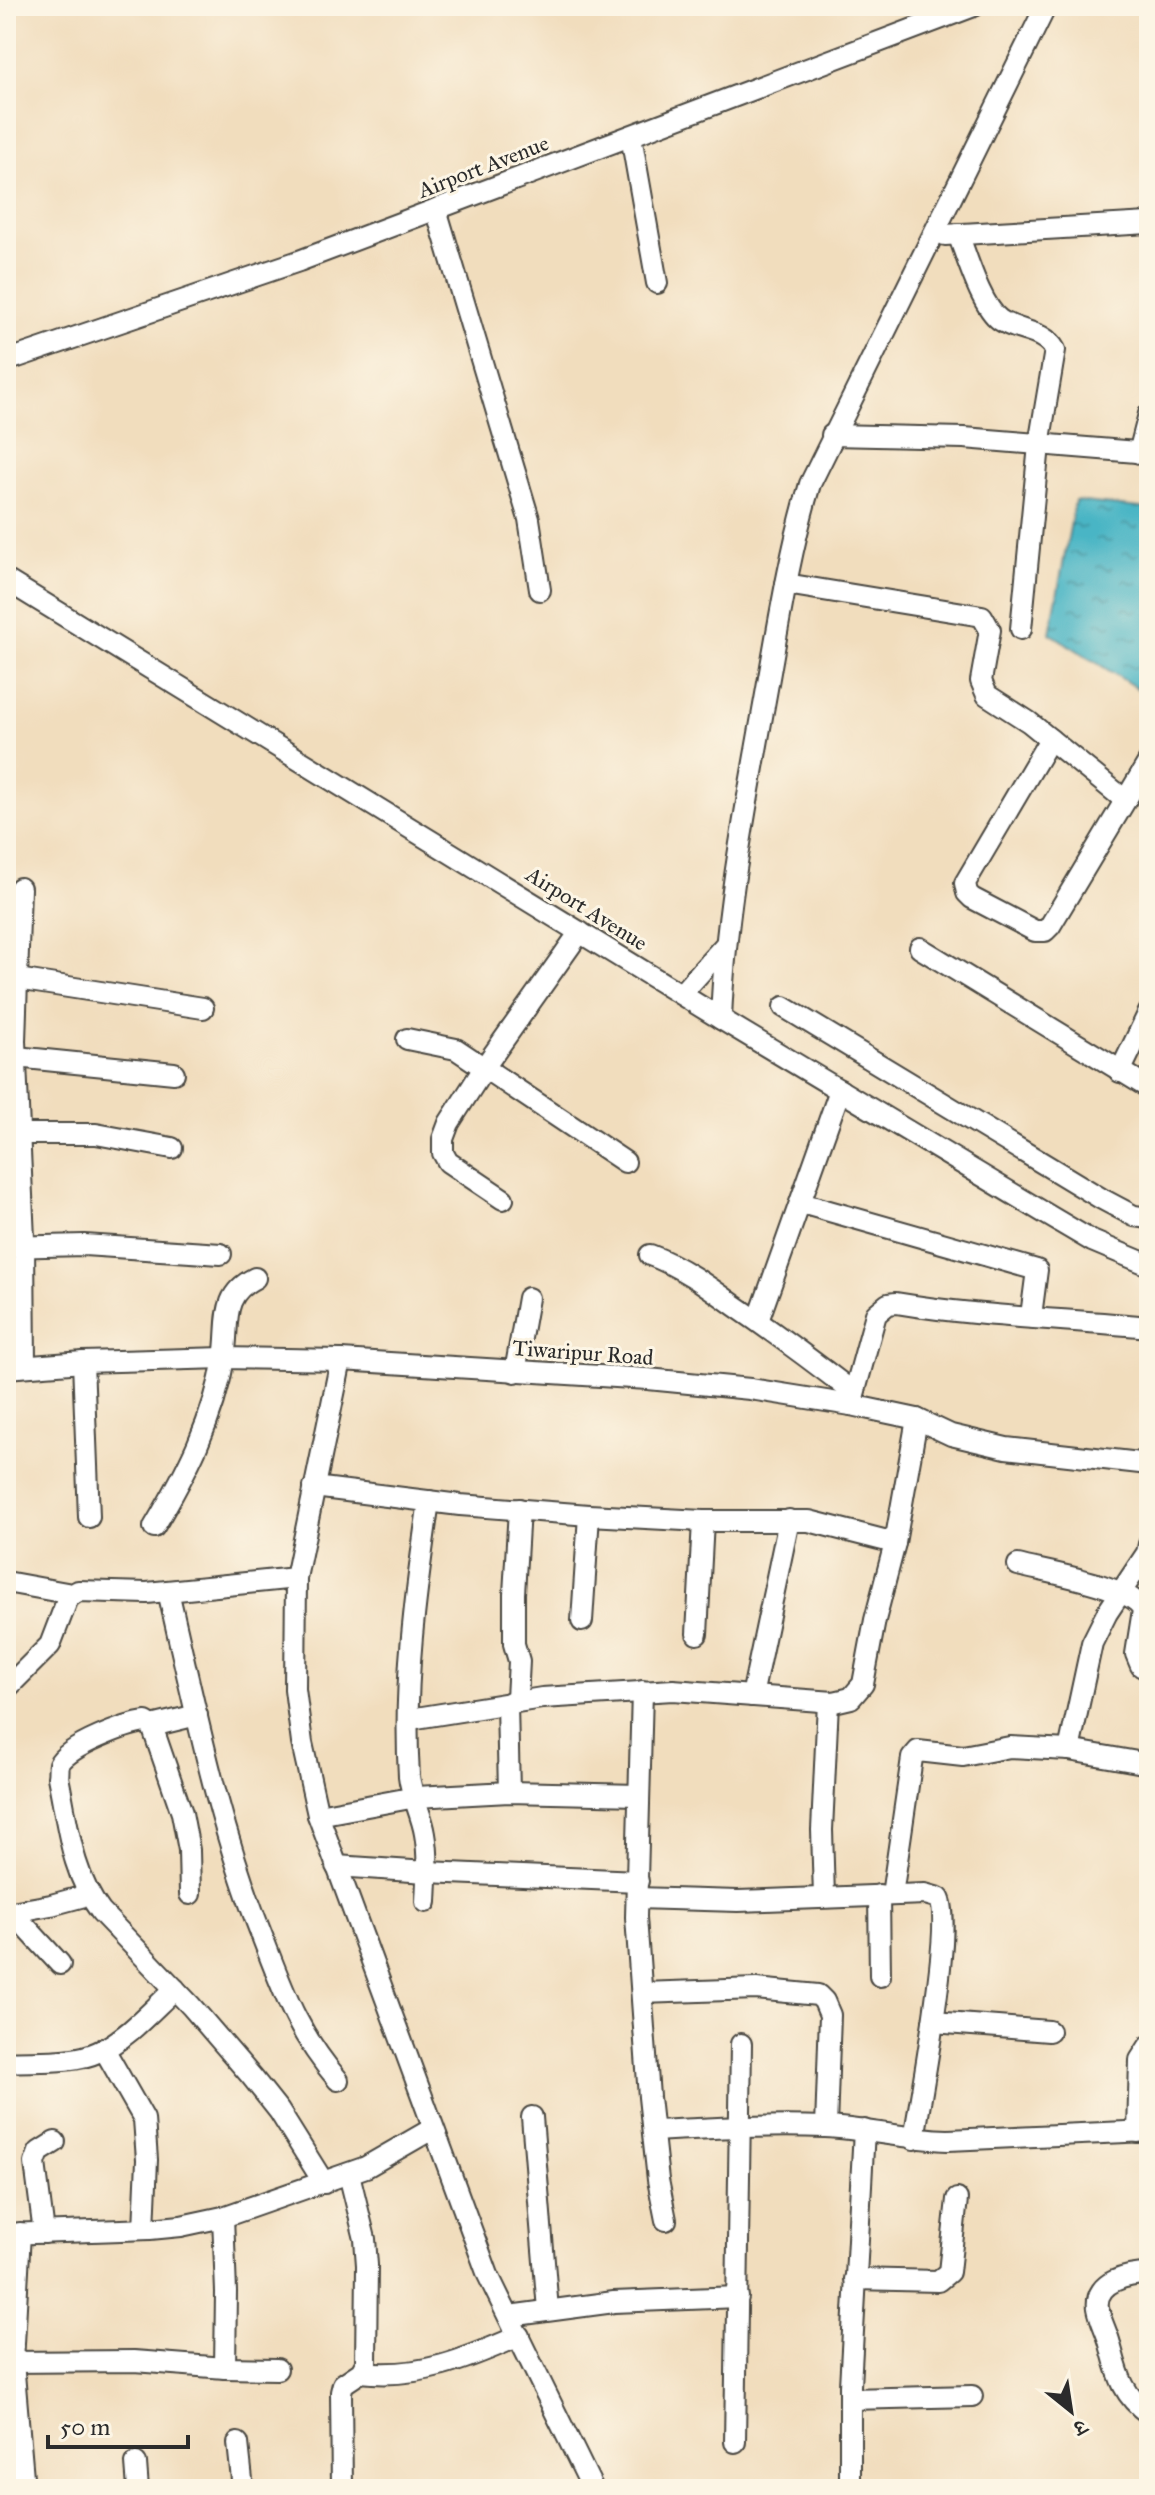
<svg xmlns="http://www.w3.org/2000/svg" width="1155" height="2495" viewBox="0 0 1155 2495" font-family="'IM FELL Great Primer','Noto Serif Devanagari',serif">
	<defs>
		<pattern id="water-ripples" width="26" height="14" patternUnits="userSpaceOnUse" patternTransform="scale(2)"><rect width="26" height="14" fill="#49b5c5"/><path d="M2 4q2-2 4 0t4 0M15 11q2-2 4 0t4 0" fill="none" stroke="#3d93a0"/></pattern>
	</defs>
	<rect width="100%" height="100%" fill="#fcf5e5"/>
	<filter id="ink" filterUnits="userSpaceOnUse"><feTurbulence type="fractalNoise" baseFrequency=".0125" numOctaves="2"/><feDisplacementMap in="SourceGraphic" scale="16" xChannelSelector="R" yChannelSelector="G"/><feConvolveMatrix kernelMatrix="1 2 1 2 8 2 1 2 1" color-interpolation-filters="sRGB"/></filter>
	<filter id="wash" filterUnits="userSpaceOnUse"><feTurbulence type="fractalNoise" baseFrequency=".006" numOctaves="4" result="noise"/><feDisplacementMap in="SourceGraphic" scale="32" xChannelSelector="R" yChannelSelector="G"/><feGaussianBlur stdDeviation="1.8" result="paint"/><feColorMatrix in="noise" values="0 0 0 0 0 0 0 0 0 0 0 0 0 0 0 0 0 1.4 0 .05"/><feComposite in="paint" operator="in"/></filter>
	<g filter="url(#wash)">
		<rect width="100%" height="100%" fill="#f1ddbd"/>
		<path fill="url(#water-ripples)" stroke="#3a7078" stroke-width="2" d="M 1075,501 L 1149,509 L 1149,696 L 1050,633 Z"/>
	</g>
	<g filter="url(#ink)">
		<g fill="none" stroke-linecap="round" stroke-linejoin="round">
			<defs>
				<g id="minor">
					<path d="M 631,136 L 657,283"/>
					<path d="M 436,209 L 529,519 L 540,590"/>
					<path d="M 958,234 C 967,257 981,306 1000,320 C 1019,333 1043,329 1055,350 L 1039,445 L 1021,629"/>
					<path d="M 945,235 L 1149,223"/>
					<path d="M 6,361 L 299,261 L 974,6"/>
					<path d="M 832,435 L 964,438 L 1149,453"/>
					<path d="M 1139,453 L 1149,414"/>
					<path d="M 6,580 L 721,1019 L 1053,1218 L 1092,1241 L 1149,1265"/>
					<path d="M 786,584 L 982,616 L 990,630 L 981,681 L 987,695 L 1029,722 L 1125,800"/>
					<path d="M 1050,739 L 965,883 L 967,893 L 972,898 L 1035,931 L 1045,931 L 1050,926 L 1149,761"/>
					<path d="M 20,888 L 15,1041 L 24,1239 L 25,1366"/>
					<path d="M 920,948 L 1149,1088"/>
					<path d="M 17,979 L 203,1008"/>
					<path d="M 681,994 L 726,944"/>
					<path d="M 784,1007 L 1102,1199 L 1134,1216 L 1149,1218"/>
					<path d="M 721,1019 C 725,915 745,813 763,711 C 777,635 788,558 810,484 L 1046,6"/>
					<path d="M 407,1039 L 456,1049 L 625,1162"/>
					<path d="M 16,1057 L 174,1073"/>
					<path d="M 1120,1072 L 1149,1012"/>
					<path d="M 19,1134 L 96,1134 L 172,1148"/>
					<path d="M 503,1199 L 448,1162 L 443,1153 L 443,1139 L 449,1123 L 488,1062 L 580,932"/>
					<path d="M 801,1203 L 1037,1270 L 1031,1316"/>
					<path d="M 6,1247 L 84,1245 L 221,1254"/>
					<path d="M 650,1255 C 680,1266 708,1286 734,1305 C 775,1333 814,1362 854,1393"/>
					<path d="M 758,1321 L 840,1090"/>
					<path d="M 83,1362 L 89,1517"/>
					<path d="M 6,1368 L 83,1362 L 224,1358 L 341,1360 L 648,1379 L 750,1389 L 851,1405 L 917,1419 L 951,1435 L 1006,1448 L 1149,1464"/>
					<path d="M 515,1372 L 528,1298"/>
					<path d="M 851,1405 L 876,1314 L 888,1304 L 896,1303 C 979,1317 1065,1319 1149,1327"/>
					<path d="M 314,1487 L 460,1505 L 589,1515 L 703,1521 L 809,1521 L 895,1543"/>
					<path d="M 154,1527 C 186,1473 214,1420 224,1358 C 230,1323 219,1296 255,1278"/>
					<path d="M 1018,1565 C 1044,1572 1134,1586 1143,1610 L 1136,1654 L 1141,1666 L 1149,1670"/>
					<path d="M 296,1578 L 295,1689 L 302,1743 L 318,1815 L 488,2275 L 593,2489"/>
					<path d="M 6,1582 L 72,1594"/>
					<path d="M 168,1591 C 195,1707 218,1825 262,1936 C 284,1993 297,2032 338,2080"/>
					<path d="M 582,1621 L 589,1515"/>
					<path d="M 697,1634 L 703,1521"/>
					<path d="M 6,1689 L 50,1645 L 68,1598 L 78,1591 L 147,1593 L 296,1578 L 341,1360"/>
					<path d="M 642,1691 L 636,1917 L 649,2097 L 658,2180 L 666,2220"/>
					<path d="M 752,1696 L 789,1520"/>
					<path d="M 410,1719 L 542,1698 L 673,1690 L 834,1702 L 851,1698 L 863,1684 L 875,1620 L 895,1543 L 917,1419"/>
					<path d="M 152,1726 L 197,1715"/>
					<path d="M 1069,1750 L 1092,1643 L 1107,1613 L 1147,1553 L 1149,1544"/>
					<path d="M 509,1792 L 507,1704 L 517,1698 L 519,1661 L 514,1644 L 514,1594 L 519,1509"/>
					<path d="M 318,1815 L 416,1797 L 509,1792 L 639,1795"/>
					<path d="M 336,1866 L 427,1872 L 638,1881"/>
					<path d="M 190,1894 L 189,1850 L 182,1813 L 152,1726 L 146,1722 C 127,1724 68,1746 59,1764 C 58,1768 59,1773 58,1777 C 68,1824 71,1873 101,1912 L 191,2006 L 252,2077 L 279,2111 L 324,2183"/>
					<path d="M 879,1895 L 880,1976"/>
					<path d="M 892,1895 L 912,1758 L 918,1751 L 963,1756 L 1010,1747 L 1069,1750 L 1149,1764"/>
					<path d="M 824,1897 L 822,1830 L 828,1702"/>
					<path d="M 637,1898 L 738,1901 L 925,1894 L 939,1898 C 954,1922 920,2100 914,2139"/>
					<path d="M 426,1902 C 427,1879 429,1857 425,1834 C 422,1815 411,1795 409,1776 C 403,1684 416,1591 429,1501"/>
					<path d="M 12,1912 L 60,1964"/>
					<path d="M 6,1913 L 51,1905 L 88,1895"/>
					<path d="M 642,1993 L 756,1989 L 818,1995 L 824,2001 L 830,2015 L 826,2127"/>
					<path d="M 933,2022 L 1049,2031"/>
					<path d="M 104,2049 L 144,2119 L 147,2160 L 144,2229"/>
					<path d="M 6,2062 C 35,2060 72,2064 98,2052 C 127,2039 152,2010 175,1989"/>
					<path d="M 532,2117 L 548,2310"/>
					<path d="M 653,2131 C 710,2128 768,2125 825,2127 C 867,2129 906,2139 948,2140 L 1149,2131"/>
					<path d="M 1138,2132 L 1140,2060 L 1149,2046"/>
					<path d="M 223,2217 L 226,2292 L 225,2368"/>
					<path d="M 20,2233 L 13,2362 L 24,2489"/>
					<path d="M 44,2233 L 35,2163 L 39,2152 L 55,2142"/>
					<path d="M 6,2234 L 150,2229 L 181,2226 L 223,2217 L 366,2167 L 432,2129"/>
					<path d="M 1149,2274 C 1129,2274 1094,2281 1098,2308 C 1100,2320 1107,2332 1110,2344 C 1118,2374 1122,2395 1149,2414"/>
					<path d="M 855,2279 L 938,2281 L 949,2272 L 957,2199"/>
					<path d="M 509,2316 L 614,2302 L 738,2297"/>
					<path d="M 6,2362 L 134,2361 L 225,2368 L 277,2369"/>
					<path d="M 361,2372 C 419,2379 467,2359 519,2336"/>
					<path d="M 850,2399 L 972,2396"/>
					<path d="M 735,2442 L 741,2044"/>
					<path d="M 238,2443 L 243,2489"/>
					<path d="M 136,2463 L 138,2489"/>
					<path d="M 342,2489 L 341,2392 L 343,2384 L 361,2372 L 366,2363 L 367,2265 L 365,2239 L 349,2174"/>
					<path d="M 850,2489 L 850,2386 L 864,2130"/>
					<path d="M 1139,2489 L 1149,2489"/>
				</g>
			</defs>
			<use href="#minor" stroke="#494641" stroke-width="24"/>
			<use href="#minor" stroke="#fff" stroke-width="20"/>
		</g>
	</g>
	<g text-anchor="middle" stroke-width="6" stroke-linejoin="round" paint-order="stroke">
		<g font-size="22" fill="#2b2b2b" stroke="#fcf5e5">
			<text transform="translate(483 166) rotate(-21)" y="8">Airport Avenue</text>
			<text transform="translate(587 908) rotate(32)" y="8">Airport Avenue</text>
			<text transform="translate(583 1352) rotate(4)" y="8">Tiwaripur Road</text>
		</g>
	</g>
	<rect width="1155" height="2495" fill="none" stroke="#fcf5e5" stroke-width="32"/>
	<g transform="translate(1071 2411) rotate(150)" stroke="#fcf5e5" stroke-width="6" paint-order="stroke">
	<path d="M0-6L14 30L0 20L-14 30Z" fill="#2b2b2b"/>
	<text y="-12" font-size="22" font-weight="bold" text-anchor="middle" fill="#2b2b2b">उ</text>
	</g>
	<path d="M48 2435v12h140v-12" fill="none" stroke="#2b2b2b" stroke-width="4"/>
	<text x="60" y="2435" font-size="24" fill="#2b2b2b" stroke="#fcf5e5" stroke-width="6" paint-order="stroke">50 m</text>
</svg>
